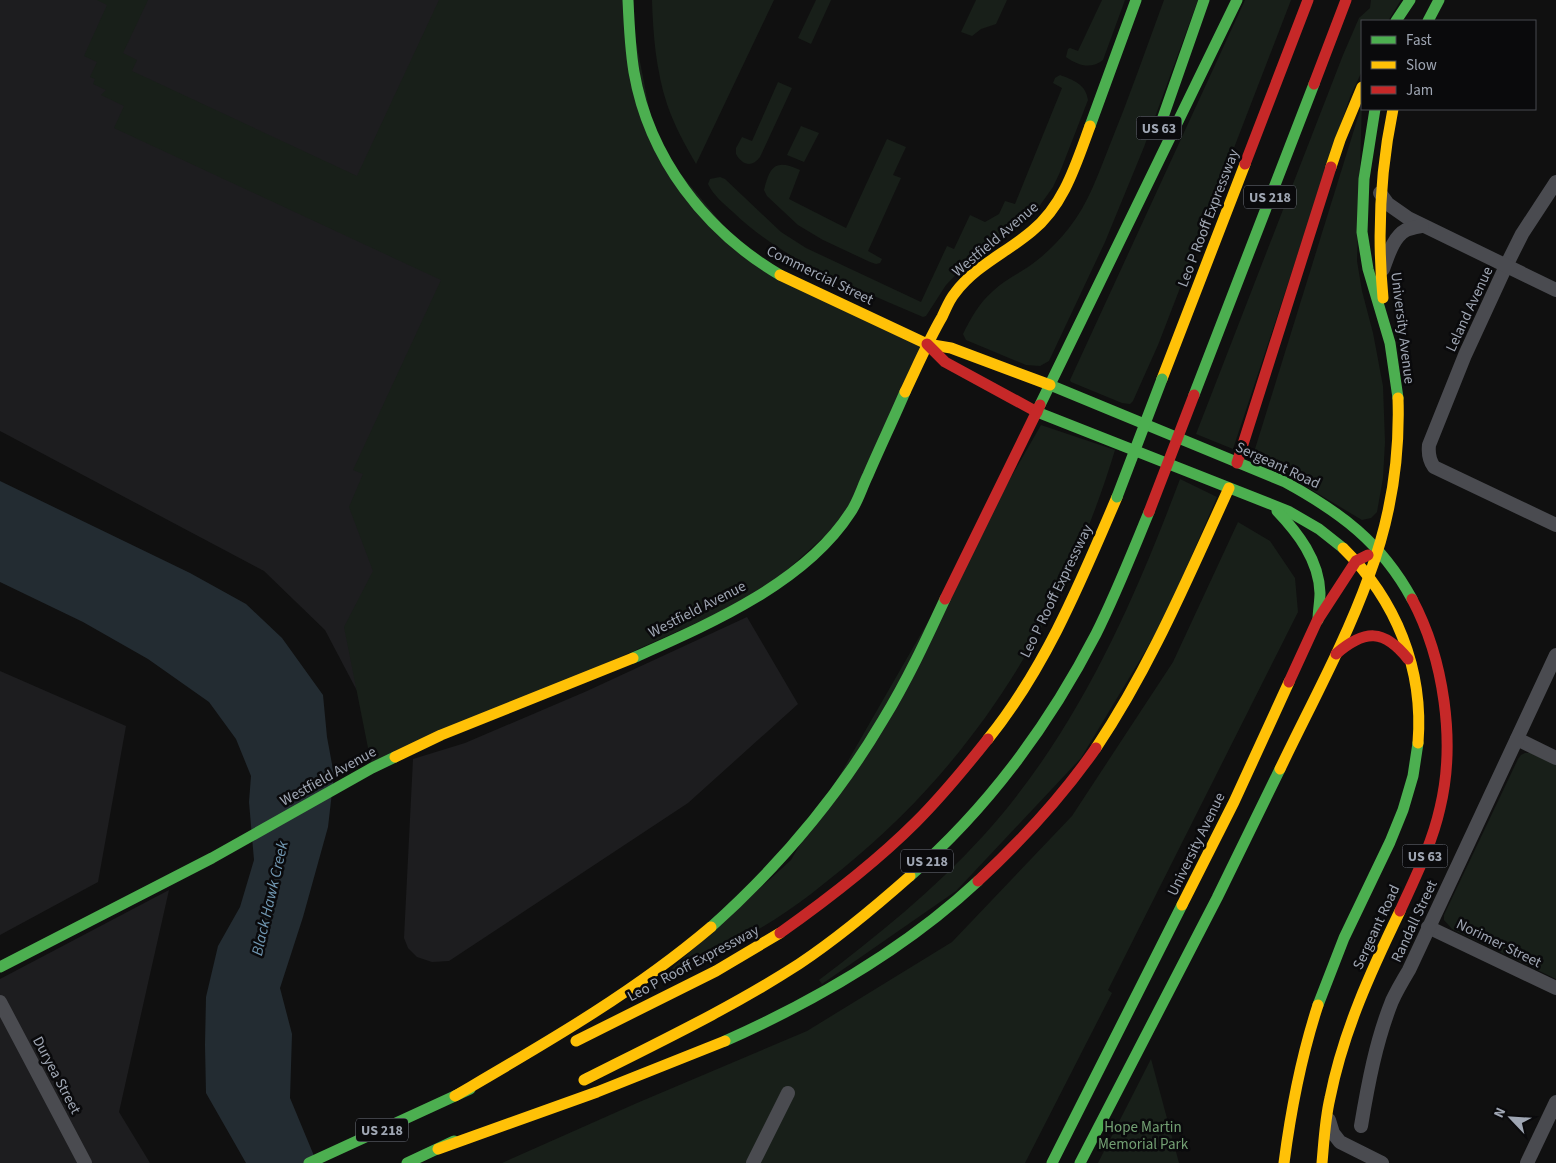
<svg xmlns="http://www.w3.org/2000/svg" width="1556" height="1163" viewBox="0 0 1556 1163" font-family="'Source Sans 3',sans-serif">
	<rect width="100%" height="100%" fill="#101010"/>
	<g fill="#1d1d1f">
		<path d="M 0,0 L 599,0 L 384,742 L 325,630 L 264,571 L 0,431 Z"/>
		<path d="M 747,617 L 798,704 L 688,803 L 449,961 L 432,962 L 417,957 L 408,948 L 404,938 L 413,759 L 465,743 L 587,691 Z"/>
		<path d="M 0,671 L 126,726 L 98,882 L 0,935 Z"/>
		<path d="M 169,890 L 119,1112 L 150,1163 L 0,1163 L 0,979 Z"/>
	</g>
	<g fill="#181f19">
		<path d="M 97,0 L 148,0 L 123,53 L 137,60 L 132,71 L 357,176 L 439,0 L 628,0 L 656,144 L 746,253 L 927,344 L 851,512 L 761,594 L 372,768 L 344,627 L 373,571 L 349,507 L 363,474 L 353,470 L 441,280 L 114,128 L 124,106 L 101,95 L 106,90 L 93,84 L 95,79 L 90,77 L 97,62 L 84,56 L 107,5 Z"/>
		<path d="M 652,0 L 774,0 L 696,164 C 685,145 674,125 667,104 C 656,71 653,34 652,0 Z"/>
		<path d="M 816,0 L 831,0 L 811,44 L 798,38 Z"/>
		<path d="M 976,0 L 1007,0 L 996,24 L 981,29 L 972,36 L 961,32 Z"/>
		<path d="M 1102,0 L 1125,0 L 1103,60 C 1091,70 1077,65 1066,57 L 1068,49 L 1070,48 L 1078,51 Z"/>
		<path d="M 1164,0 L 1198,0 L 1144,147 L 1105,242 L 1049,361 L 1040,366 L 1026,365 L 966,340 L 963,334 C 971,318 979,303 993,291 C 1003,281 1016,275 1028,267 C 1043,257 1057,243 1069,228 C 1088,204 1098,175 1109,147 C 1129,98 1146,49 1164,0 Z"/>
		<path d="M 1245,0 L 1291,0 L 1158,345 L 1133,401 L 1130,404 L 1122,403 L 1071,382 L 1070,380 Z"/>
		<path d="M 1371,0 L 1401,0 L 1388,21 L 1362,21 L 1362,71 L 1350,97 L 1233,449 L 1196,434 L 1343,55 L 1359,18 L 1370,8 Z"/>
		<path d="M 1060,75 C 1073,80 1086,84 1088,100 L 1060,172 L 1053,187 L 1038,208 L 1018,228 L 973,257 L 946,285 L 926,316 L 923,317 C 857,288 786,263 733,212 C 724,204 713,195 708,184 L 710,179 L 720,177 L 725,179 L 781,232 L 806,248 L 921,302 L 947,246 L 954,249 L 970,215 L 985,222 L 999,214 L 1005,201 L 1015,204 L 1062,88 L 1053,83 L 1055,78 Z"/>
		<path d="M 778,82 L 792,88 L 760,157 C 752,168 742,165 736,154 L 736,148 L 742,137 L 752,141 Z"/>
		<path d="M 1362,104 L 1357,261 L 1362,291 L 1373,333 L 1383,386 L 1385,442 L 1383,478 L 1377,512 L 1371,518 L 1362,520 L 1270,465 L 1259,458 L 1255,449 Z"/>
		<path d="M 801,126 L 819,133 L 804,162 L 787,155 Z"/>
		<path d="M 887,139 L 906,147 L 893,175 L 901,178 L 868,251 L 882,259 L 880,263 L 876,264 L 870,262 L 823,240 L 798,225 L 767,196 L 764,190 C 770,165 776,159 800,170 L 789,199 L 846,228 Z"/>
		<path d="M 1041,425 L 1115,450 C 1078,573 1015,693 928,788 C 893,827 852,862 811,894 C 768,927 719,952 671,977 L 668,972 L 791,860 Z"/>
		<path d="M 1180,479 L 1217,497 L 1164,620 L 1081,758 L 956,891 L 822,984 L 819,980 C 877,936 934,890 984,835 C 1076,733 1132,607 1180,479 Z"/>
		<path d="M 1238,522 L 1270,541 L 1295,578 L 1298,612 L 1108,990 L 1112,993 L 1025,1163 L 502,1163 L 637,1103 L 807,1031 L 952,942 L 1072,816 L 1173,662 Z"/>
		<path d="M 1525,753 L 1531,753 L 1556,765 L 1556,979 L 1452,929 L 1444,920 L 1444,915 L 1518,759 L 1521,755 Z"/>
		<path d="M 1151,1059 L 1179,1163 L 1098,1163 Z"/>
	</g>
	<path fill="#232c32" d="M 0,481 L 190,573 L 246,604 L 282,638 L 323,695 L 327,737 L 334,775 L 328,827 L 303,917 L 280,988 L 292,1034 L 290,1098 L 317,1163 L 246,1163 L 206,1093 L 205,1045 L 206,997 L 218,946 L 240,907 L 254,860 L 249,802 L 251,776 L 236,739 L 209,702 L 148,659 L 83,622 L 0,582 Z"/>
	<g fill="none" stroke-linecap="round" stroke-linejoin="round">
		<g stroke="#4a4b50" stroke-width="14">
			<path d="M 1556,182 L 1522,234 L 1506,266 L 1465,355 L 1429,445 C 1428,454 1429,460 1434,467 L 1556,525"/>
			<path d="M 1380,193 L 1388,204 L 1408,218 L 1556,290"/>
			<path d="M 1383,269 C 1388,256 1393,237 1406,230 C 1411,228 1417,227 1422,226"/>
			<path d="M 1517,739 L 1556,758"/>
			<path d="M 1428,927 L 1556,988"/>
			<path d="M 0,1002 L 85,1163"/>
			<path d="M 1329,1120 L 1333,1133 L 1340,1142 L 1382,1163"/>
			<path d="M 1361,1126 C 1368,1084 1376,1041 1392,1001 C 1397,990 1403,980 1409,970 L 1556,655"/>
			<path d="M 753,1163 L 788,1093"/>
			<path d="M 1527,1163 L 1556,1102"/>
		</g>
		<g stroke="#4caf50" stroke-width="11">
			<path d="M 628,0 C 629,24 630,48 634,72 C 649,158 705,231 780,275"/>
			<path d="M 1396,21 L 1410,0"/>
			<path d="M 1428,21 L 1439,0"/>
			<path d="M 1375,109 L 1364,179 L 1362,232 L 1368,269 L 1390,343 L 1398,398"/>
			<path d="M 1162,120 L 1204,0"/>
			<path d="M 1090,126 L 1136,0"/>
			<path d="M 1050,385 L 1285,482 C 1340,512 1381,542 1412,599"/>
			<path d="M 1194,395 L 1314,84"/>
			<path d="M 1040,405 L 1237,0"/>
			<path d="M 1037,412 L 1288,511 L 1319,529 L 1343,548"/>
			<path d="M 1277,511 C 1298,533 1319,560 1320,593 C 1320,602 1318,611 1318,620"/>
			<path d="M 633,658 C 707,625 804,584 850,513 C 858,502 862,487 868,475 C 880,447 893,420 905,392"/>
			<path d="M 910,876 C 988,808 1049,725 1096,634 C 1116,594 1132,553 1149,512"/>
			<path d="M 711,927 C 778,867 837,798 883,720 C 907,681 926,640 945,599"/>
			<path d="M 0,967 L 212,858 L 372,768 L 395,757"/>
			<path d="M 1318,1005 L 1344,938 L 1390,842 L 1403,810 L 1413,776 L 1418,743"/>
			<path d="M 725,1041 C 817,1000 904,950 978,881"/>
			<path d="M 309,1163 L 470,1089"/>
			<path d="M 407,1163 L 454,1141"/>
			<path d="M 1052,1163 L 1182,905"/>
			<path d="M 1080,1163 L 1217,898 L 1280,769"/>
		</g>
		<g stroke="#ffc107" stroke-width="11">
			<path d="M 1331,167 L 1340,140 L 1362,87"/>
			<path d="M 780,275 L 927,344 L 951,348 L 1050,385"/>
			<path d="M 1383,298 C 1377,234 1380,172 1393,109"/>
			<path d="M 1162,379 L 1245,164"/>
			<path d="M 905,392 C 917,367 928,341 942,317 C 946,309 949,300 955,293 C 975,266 1006,253 1032,231 C 1064,205 1076,164 1090,126"/>
			<path d="M 1343,548 C 1396,600 1424,669 1418,743"/>
			<path d="M 988,739 C 1046,667 1081,581 1117,497"/>
			<path d="M 1096,748 C 1151,666 1188,577 1229,488"/>
			<path d="M 395,757 L 441,735 L 633,658"/>
			<path d="M 1280,769 C 1310,706 1345,643 1369,576 C 1390,520 1400,458 1398,398"/>
			<path d="M 1182,905 L 1234,802 L 1289,682"/>
			<path d="M 576,1041 L 716,971 L 780,933"/>
			<path d="M 584,1080 C 657,1043 731,1008 799,964 C 838,938 875,907 910,876"/>
			<path d="M 455,1096 C 544,1044 632,994 711,927"/>
			<path d="M 438,1149 L 597,1092 L 725,1041"/>
			<path d="M 1284,1163 C 1291,1109 1301,1057 1318,1005"/>
			<path d="M 1322,1163 C 1324,1141 1325,1119 1330,1098 C 1343,1032 1371,971 1400,911"/>
		</g>
		<g stroke="#c62828" stroke-width="11">
			<path d="M 1314,84 L 1346,0"/>
			<path d="M 1245,164 L 1308,0"/>
			<path d="M 927,344 L 945,362 L 1037,412"/>
			<path d="M 1237,463 L 1331,167"/>
			<path d="M 945,599 L 1040,405"/>
			<path d="M 1336,654 C 1365,629 1384,629 1408,659"/>
			<path d="M 1289,682 L 1317,621 L 1356,561 L 1368,555"/>
			<path d="M 978,881 C 1021,841 1062,797 1096,748"/>
			<path d="M 1400,911 C 1415,878 1432,844 1440,808 C 1456,742 1444,659 1412,599"/>
			<path d="M 780,933 C 828,899 874,864 916,822 C 942,796 965,768 988,739"/>
		</g>
		<path stroke="#4caf50" stroke-width="11" d="M 1117,497 L 1162,379"/>
		<path stroke="#c62828" stroke-width="11" d="M 1149,512 L 1194,395"/>
	</g>
	<g text-anchor="middle" stroke-width="5" stroke-linejoin="round" paint-order="stroke">
		<g fill="#0a0a0c" stroke="#727781" stroke-width="1">
			<rect x="1136.5" y="116.5" width="45" height="23" rx="4"/>
			<rect x="1244" y="185.5" width="52" height="23" rx="4"/>
			<rect x="1402.5" y="844.5" width="45" height="23" rx="4"/>
			<rect x="901" y="849.5" width="52" height="23" rx="4"/>
			<rect x="356" y="1118.5" width="52" height="23" rx="4"/>
		</g>
		<g font-size="14" font-weight="bold" fill="#9fa6b3">
			<text x="1159" y="133">US 63</text>
			<text x="1270" y="202">US 218</text>
			<text x="1425" y="861">US 63</text>
			<text x="927" y="866">US 218</text>
			<text x="382" y="1135">US 218</text>
		</g>
		<g font-size="15" fill="#9fa6b3" stroke="#0a0a0c">
			<text transform="translate(1208 218) rotate(-69)" y="5">Leo P Rooff Expressway</text>
			<text transform="translate(995 239) rotate(-40)" y="5">Westfield Avenue</text>
			<text transform="translate(820 275) rotate(26)" y="5">Commercial Street</text>
			<text transform="translate(1469 309) rotate(-65)" y="5">Leland Avenue</text>
			<text transform="translate(1403 328) rotate(83)" y="5">University Avenue</text>
			<text transform="translate(1278 465) rotate(25)" y="5">Sergeant Road</text>
			<text transform="translate(1056 591) rotate(-64)" y="5">Leo P Rooff Expressway</text>
			<text transform="translate(697 609) rotate(-27)" y="5">Westfield Avenue</text>
			<text transform="translate(328 776) rotate(-29)" y="5">Westfield Avenue</text>
			<text transform="translate(1196 844) rotate(-64)" y="5">University Avenue</text>
			<text transform="translate(1414 921) rotate(-65)" y="5">Randall Street</text>
			<text transform="translate(1376 927) rotate(-65)" y="5">Sergeant Road</text>
			<text transform="translate(1499 943) rotate(26)" y="5">Norimer Street</text>
			<text transform="translate(693 963) rotate(-28)" y="5">Leo P Rooff Expressway</text>
			<text transform="translate(57 1075) rotate(62)" y="5">Duryea Street</text>
		</g>
		<g font-size="15" fill="#73a073" stroke="#0a0a0c">
			<text x="1143" y="1132">Hope Martin<tspan x="1143" dy="17">Memorial Park</tspan></text>
		</g>
		<g font-size="16" font-style="italic" fill="#7198b3" stroke="#0a0a0c">
			<text transform="translate(269 898) rotate(-77)" y="6">Black Hawk Creek</text>
		</g>
	</g>
	<rect x="1361" y="20" width="175" height="90" fill="#0a0a0c" stroke="#46484f"/>
	<rect x="1371" y="36" width="25" height="8" fill="#4caf50" stroke="#46484f"/>
	<text x="1406" y="45" font-size="15" fill="#9fa6b3">Fast</text>
	<rect x="1371" y="61" width="25" height="8" fill="#ffc107" stroke="#46484f"/>
	<text x="1406" y="70" font-size="15" fill="#9fa6b3">Slow</text>
	<rect x="1371" y="86" width="25" height="8" fill="#c62828" stroke="#46484f"/>
	<text x="1406" y="95" font-size="15" fill="#9fa6b3">Jam</text>
	<g transform="translate(1511 1118) rotate(295)" stroke="#0a0a0c" stroke-width="4" paint-order="stroke">
	<path d="M0-4L9 19L0 12L-9 19Z" fill="#9fa6b3"/>
	<text y="-8" font-size="14" font-weight="bold" text-anchor="middle" fill="#9fa6b3">N</text>
	</g>
</svg>
